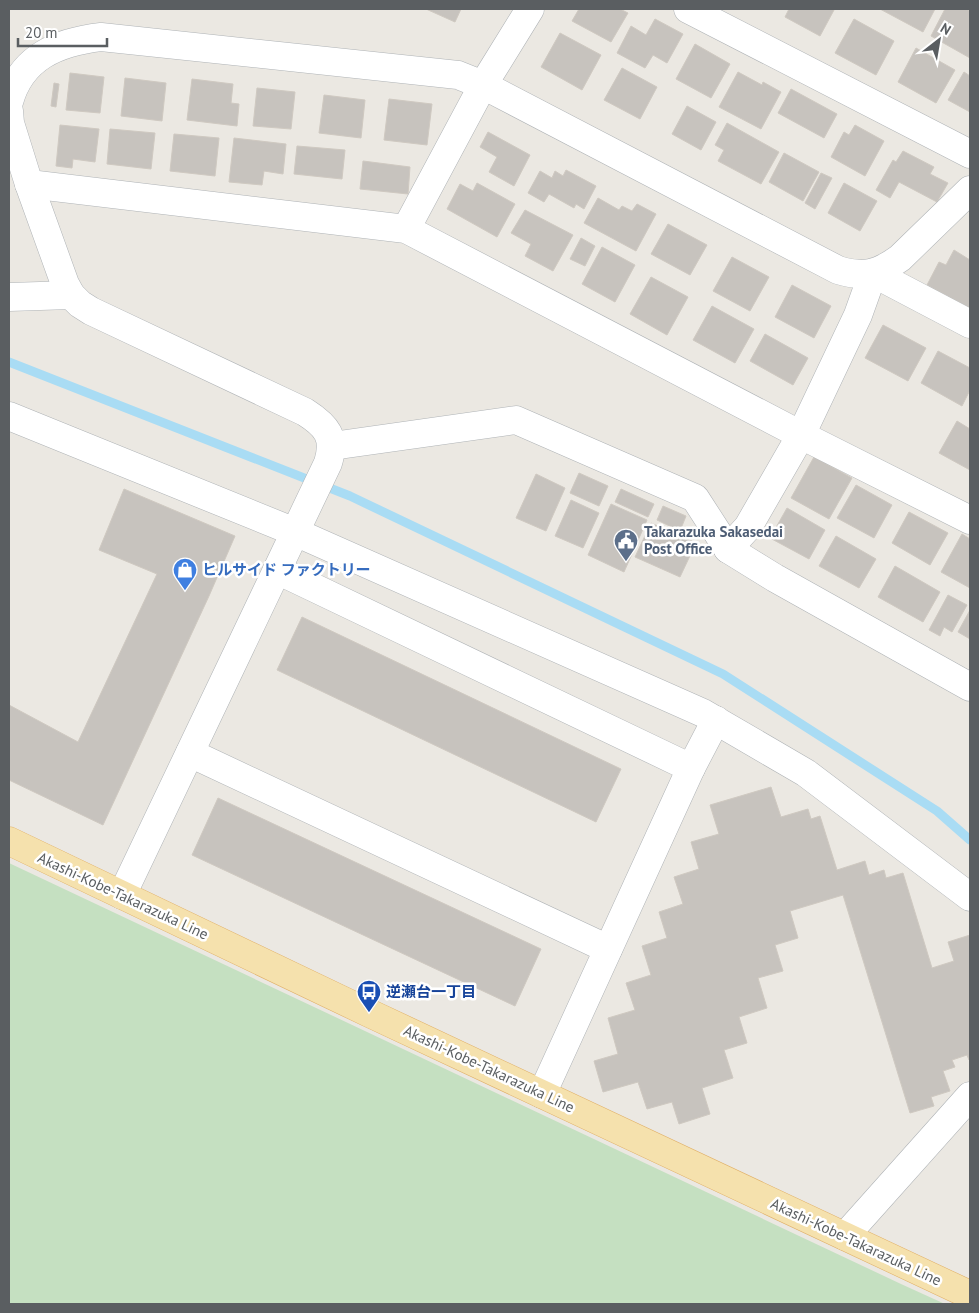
<svg xmlns="http://www.w3.org/2000/svg" width="979" height="1313" viewBox="0 0 979 1313" font-family="'PT Sans','Noto Sans JP',sans-serif">
	<rect width="100%" height="100%" fill="#ebe8e2"/>
	<path fill="#c5e0c1" d="M 9,863 L 901,1284 L 945,1304 L 9,1304 Z"/>
	<g fill="none" stroke-linecap="round" stroke-linejoin="round">
		<path stroke="#a9dcf4" stroke-width="9" d="M 9,362 L 350,496 L 723,674 L 937,811 L 970,840"/>
	</g>
	<g fill="#c7c3be" stroke="#cfc9c1">
		<path d="M 426,9 L 461,9 L 455,22 Z"/>
		<path d="M 579,9 L 620,9 L 628,13 L 611,42 L 572,21 Z"/>
		<path d="M 789,9 L 831,9 L 834,10 L 820,36 L 785,17 Z"/>
		<path d="M 880,9 L 935,9 L 923,32 Z"/>
		<path d="M 945,9 L 967,9 L 970,11 L 970,58 L 931,36 Z"/>
		<path d="M 655,19 L 683,34 L 667,63 L 653,55 L 645,68 L 617,53 L 631,26 L 646,35 Z"/>
		<path d="M 854,19 L 894,41 L 876,75 L 835,53 Z"/>
		<path d="M 560,33 L 601,55 L 582,90 L 541,67 Z"/>
		<path d="M 695,44 L 730,64 L 711,98 L 676,79 Z"/>
		<path d="M 916,48 L 955,70 L 936,103 L 898,82 Z"/>
		<path d="M 622,68 L 657,87 L 640,119 L 604,100 Z"/>
		<path d="M 738,72 L 762,85 L 763,82 L 781,92 L 761,129 L 719,107 Z"/>
		<path d="M 964,72 L 970,76 L 970,112 L 948,100 Z"/>
		<path d="M 70,73 L 104,77 L 100,113 L 66,110 Z"/>
		<path d="M 125,78 L 166,83 L 162,121 L 121,116 Z"/>
		<path d="M 192,79 L 233,84 L 231,103 L 239,104 L 237,126 L 187,120 Z"/>
		<path d="M 54,83 L 59,84 L 56,107 L 51,106 Z"/>
		<path d="M 257,88 L 295,92 L 291,129 L 253,126 Z"/>
		<path d="M 791,89 L 837,114 L 824,138 L 778,113 Z"/>
		<path d="M 324,95 L 365,100 L 361,138 L 319,133 Z"/>
		<path d="M 389,99 L 432,104 L 427,145 L 384,140 Z"/>
		<path d="M 687,106 L 716,122 L 701,150 L 672,134 Z"/>
		<path d="M 727,123 L 779,152 L 761,184 L 718,161 L 724,150 L 715,145 Z"/>
		<path d="M 60,125 L 99,129 L 95,162 L 73,159 L 72,168 L 56,166 Z"/>
		<path d="M 855,125 L 884,141 L 865,176 L 831,157 L 844,132 L 849,135 Z"/>
		<path d="M 110,129 L 155,133 L 151,169 L 107,164 Z"/>
		<path d="M 488,132 L 530,155 L 514,186 L 489,172 L 497,157 L 480,147 Z"/>
		<path d="M 174,134 L 219,138 L 215,176 L 170,171 Z"/>
		<path d="M 234,138 L 286,144 L 283,174 L 264,171 L 262,185 L 229,182 Z"/>
		<path d="M 297,146 L 345,150 L 342,179 L 294,174 Z"/>
		<path d="M 903,151 L 934,167 L 930,174 L 948,183 L 937,202 L 899,182 L 890,198 L 876,190 L 893,160 L 896,162 Z"/>
		<path d="M 784,153 L 819,172 L 803,201 L 769,182 Z"/>
		<path d="M 363,161 L 410,167 L 408,194 L 360,189 Z"/>
		<path d="M 566,170 L 596,186 L 584,209 L 576,204 L 574,208 L 549,194 L 544,202 L 528,193 L 540,171 L 552,178 L 555,171 L 563,176 Z"/>
		<path d="M 821,173 L 832,178 L 815,209 L 805,203 Z"/>
		<path d="M 477,183 L 515,204 L 497,237 L 447,209 L 460,184 L 473,191 Z"/>
		<path d="M 844,183 L 877,201 L 860,231 L 828,213 Z"/>
		<path d="M 598,198 L 619,210 L 622,206 L 632,211 L 637,204 L 656,214 L 636,251 L 584,223 Z"/>
		<path d="M 525,210 L 573,235 L 553,271 L 525,256 L 531,244 L 511,233 Z"/>
		<path d="M 668,224 L 707,245 L 690,275 L 651,254 Z"/>
		<path d="M 581,238 L 595,246 L 585,266 L 570,259 Z"/>
		<path d="M 602,247 L 635,265 L 615,302 L 582,284 Z"/>
		<path d="M 954,250 L 970,260 L 970,308 L 927,285 L 939,262 L 946,265 Z"/>
		<path d="M 732,257 L 769,277 L 750,311 L 713,291 Z"/>
		<path d="M 651,277 L 688,297 L 667,335 L 630,314 Z"/>
		<path d="M 792,285 L 831,306 L 814,338 L 775,317 Z"/>
		<path d="M 712,306 L 754,329 L 735,363 L 693,340 Z"/>
		<path d="M 883,325 L 926,348 L 908,381 L 865,358 Z"/>
		<path d="M 765,334 L 808,358 L 793,385 L 750,361 Z"/>
		<path d="M 938,351 L 970,368 L 970,390 L 962,406 L 921,383 Z"/>
		<path d="M 957,421 L 970,429 L 970,470 L 939,453 Z"/>
		<path d="M 814,457 L 852,478 L 829,519 L 791,498 Z"/>
		<path d="M 579,473 L 608,486 L 599,506 L 570,493 Z"/>
		<path d="M 536,474 L 565,488 L 546,531 L 516,518 Z"/>
		<path d="M 856,485 L 892,505 L 874,538 L 837,518 Z"/>
		<path d="M 124,489 L 235,536 L 209,596 L 103,825 L 9,780 L 9,705 L 78,742 L 157,574 L 99,550 Z"/>
		<path d="M 621,489 L 654,504 L 648,517 L 615,502 Z"/>
		<path d="M 571,500 L 599,513 L 583,548 L 555,536 Z"/>
		<path d="M 611,504 L 647,520 L 624,572 L 588,555 Z"/>
		<path d="M 663,506 L 686,516 L 680,531 L 657,520 Z"/>
		<path d="M 787,508 L 825,530 L 809,559 L 770,538 Z"/>
		<path d="M 909,512 L 948,533 L 930,565 L 892,543 Z"/>
		<path d="M 651,523 L 696,543 L 680,577 L 635,557 Z"/>
		<path d="M 962,534 L 970,539 L 970,588 L 941,572 Z"/>
		<path d="M 836,536 L 876,559 L 859,588 L 819,566 Z"/>
		<path d="M 895,566 L 940,592 L 923,622 L 878,597 Z"/>
		<path d="M 948,595 L 967,605 L 952,632 L 944,627 L 940,636 L 929,630 Z"/>
		<path d="M 970,610 L 970,639 L 958,632 Z"/>
		<path d="M 302,617 L 621,769 L 596,822 L 277,670 Z"/>
		<path d="M 771,787 L 781,817 L 808,809 L 811,819 L 820,816 L 837,870 L 865,861 L 869,875 L 884,870 L 886,878 L 903,873 L 932,968 L 954,961 L 948,942 L 970,935 L 970,1060 L 969,1060 L 967,1055 L 952,1060 L 955,1067 L 943,1071 L 950,1091 L 931,1097 L 934,1106 L 910,1113 L 843,895 L 790,911 L 798,938 L 775,945 L 783,971 L 758,978 L 767,1008 L 739,1017 L 747,1043 L 724,1050 L 733,1078 L 702,1088 L 710,1114 L 679,1124 L 672,1102 L 647,1109 L 638,1082 L 603,1092 L 594,1061 L 618,1054 L 608,1018 L 635,1010 L 626,983 L 651,975 L 642,946 L 667,938 L 659,912 L 683,904 L 674,877 L 699,869 L 691,842 L 719,834 L 710,805 Z"/>
		<path d="M 218,798 L 541,949 L 515,1006 L 192,855 Z"/>
	</g>
	<g fill="none" stroke-linecap="round" stroke-linejoin="round">
		<defs>
			<g id="minor">
				<path d="M 688,9 L 970,154"/>
				<path d="M 9,102 C 21,57 58,42 101,37 L 458,75 L 483,85 L 838,270 C 864,278 878,274 900,258 L 970,190"/>
				<path d="M 9,111 L 10,123 L 29,184 L 65,284 L 71,295 L 80,304 L 91,311 L 305,412 C 327,426 336,437 328,463 L 122,895"/>
				<path d="M 29,184 L 406,229 L 801,435 L 970,520"/>
				<path d="M 406,229 L 483,85 L 530,9"/>
				<path d="M 9,297 L 71,295"/>
				<path d="M 9,416 L 295,532 L 703,713 L 806,773 L 970,897"/>
				<path d="M 332,446 L 516,420 L 695,498 L 728,549 L 775,578 L 970,687"/>
				<path d="M 728,549 L 748,527 L 801,435 L 858,315 L 873,273 L 970,324"/>
				<path d="M 277,570 L 691,768 L 542,1094"/>
				<path d="M 190,753 L 608,949"/>
				<path d="M 691,768 L 716,720"/>
				<path d="M 845,1236 L 970,1096"/>
			</g>
			<path id="major" d="M 9,841 L 369,1013 L 970,1295"/>
		</defs>
		<use href="#minor" stroke="#afb3b6" stroke-width="29"/>
		<use href="#major" stroke="#e0af66" stroke-width="29"/>
		<use href="#minor" stroke="#fff" stroke-width="28"/>
		<use href="#major" stroke="#f5e1ad" stroke-width="28"/>
	</g>
	<defs>
		<symbol id="civic-pin" viewBox="-11 -11 22 30"><path d="M0 17L-7.5 6A9.5 9.5 0 1 1 7.5 6Z" fill="#5c6f8a" stroke="#fff"/><path d="M-.6-6.5H3V-4.5H.6V-3L4-1V1h2V6H-6V1h2V-1L-.6-3ZM-1.2 2.5V6h2.4V2.5Z" fill="#fff"/></symbol>
		<symbol id="shop-pin" viewBox="-11 -11 22 30"><path d="M0 17L-7.5 6A9.5 9.5 0 1 1 7.5 6Z" fill="#3f7fe0" stroke="#fff"/><path d="M-5-2.5h2.3a2.7 3.5 0 0 1 5.4 0H5L5.5 6h-11ZM-1.5-2.5h3a1.5 2.3 0 0 0-3 0Z" fill="#fff"/></symbol>
		<symbol id="bus-pin" viewBox="-11 -11 22 30"><path d="M0 17L-7.5 6A9.5 9.5 0 1 1 7.5 6Z" fill="#1a4fb4" stroke="#fff"/><path d="M-5-6H5V4H4V6H2V4H-2V6H-4V4H-5ZM-3.5-4V0h7V-4ZM-3.5 1.2v1.5H-2V1.2ZM2 1.2v1.5H3.5V1.2Z" fill="#fff"/></symbol>
	</defs>
	<g fill-rule="evenodd">
		<use href="#civic-pin" x="612" y="527" width="28" height="38"/>
		<use href="#shop-pin" x="171" y="556" width="28" height="38"/>
		<use href="#bus-pin" x="355" y="978" width="28" height="38"/>
	</g>
	<g text-anchor="middle" stroke-width="5" stroke-linejoin="round" paint-order="stroke">
		<g font-size="15" font-weight="bold" fill="#4e5e75" stroke="#fff" text-anchor="start">
			<text x="644" y="537">Takarazuka Sakasedai<tspan x="644" dy="17">Post Office</tspan></text>
		</g>
		<g font-size="15" font-weight="bold" fill="#366cbe" stroke="#fff" text-anchor="start">
			<text x="202" y="575">ヒルサイド ファクトリー</text>
		</g>
		<g font-size="15" fill="#5a5e61" stroke="#fff">
			<text transform="translate(123 896) rotate(25)" y="5">Akashi-Kobe-Takarazuka Line</text>
			<text transform="translate(489 1069) rotate(25)" y="5">Akashi-Kobe-Takarazuka Line</text>
			<text transform="translate(856 1242) rotate(25)" y="5">Akashi-Kobe-Takarazuka Line</text>
		</g>
		<g font-size="15" font-weight="bold" fill="#164399" stroke="#fff" text-anchor="start">
			<text x="386" y="997">逆瀬台一丁目</text>
		</g>
	</g>
	<rect width="979" height="1313" fill="none" stroke="#5a5e61" stroke-width="20"/>
	<g transform="translate(939 40) rotate(31)" stroke="#ffffff" stroke-width="4" paint-order="stroke">
	<path d="M0-4L9 19L0 12L-9 19Z" fill="#5a5e61"/>
	<text y="-8" font-size="14" font-weight="bold" text-anchor="middle" fill="#5a5e61">N</text>
	</g>
	<path d="M18 38v8h89v-8" fill="none" stroke="#5a5e61" stroke-width="2.5"/>
	<text x="25" y="38" font-size="15" fill="#5a5e61" stroke="#ffffff" stroke-width="4" paint-order="stroke">20 m</text>
</svg>
